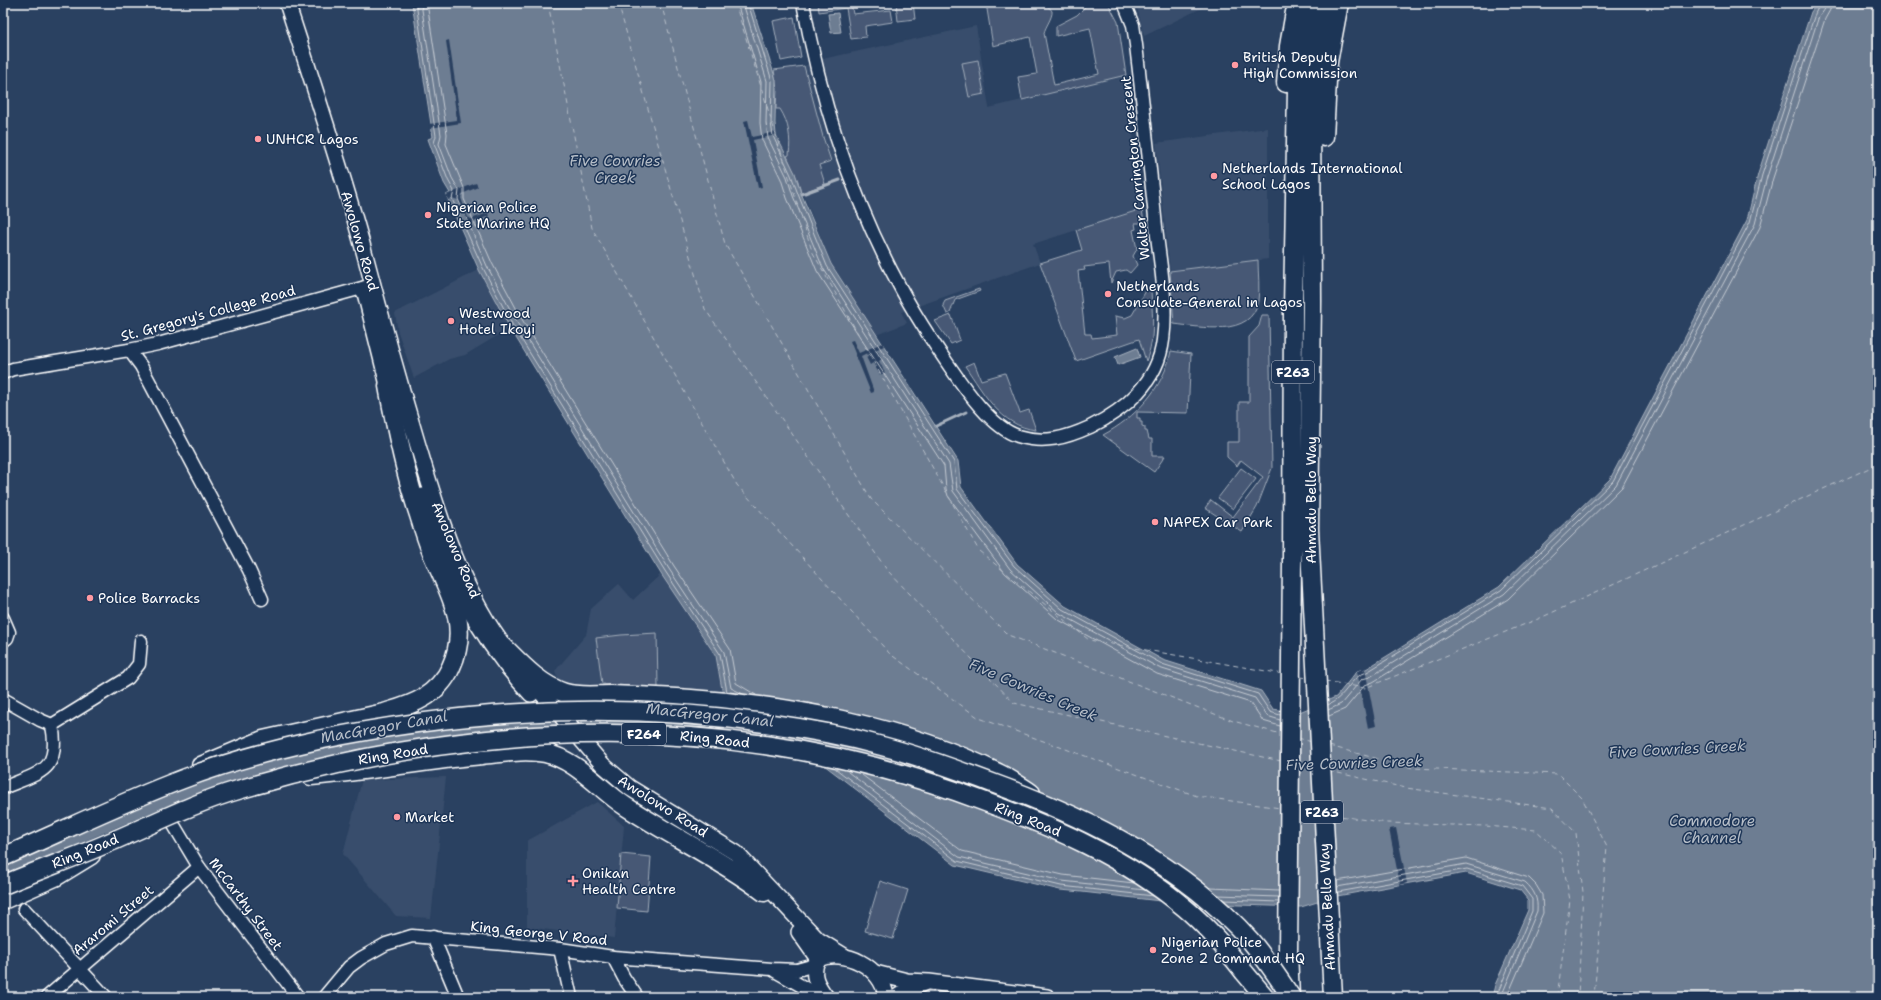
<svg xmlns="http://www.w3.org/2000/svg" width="1881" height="1000" viewBox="0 0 1881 1000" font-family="'Shantell Sans',sans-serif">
	<rect width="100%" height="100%" fill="#2a4161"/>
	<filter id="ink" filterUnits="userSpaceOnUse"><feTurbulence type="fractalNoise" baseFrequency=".025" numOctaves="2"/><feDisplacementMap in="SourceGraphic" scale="8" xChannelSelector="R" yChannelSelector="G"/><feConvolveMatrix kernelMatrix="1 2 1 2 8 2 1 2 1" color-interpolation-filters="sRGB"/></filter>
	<g filter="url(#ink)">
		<g fill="#394e6c">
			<path d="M 1136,3 L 1212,3 L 1144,36 Z"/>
			<path d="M 976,26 L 989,108 L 1126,75 L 1142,209 L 1033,244 L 1040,263 L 901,312 L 907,323 L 876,335 L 831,264 L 792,165 L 779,143 L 776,132 L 777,89 L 774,70 L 804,66 L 827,58 Z"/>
			<path d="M 1268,128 L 1268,259 L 1170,271 L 1156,143 Z"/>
			<path d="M 479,270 L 510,328 L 465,355 L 449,359 L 414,378 L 398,332 L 395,313 Z"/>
			<path d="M 661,574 L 716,656 L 723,695 L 564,689 L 552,683 L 558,678 L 555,671 L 586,635 L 591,609 L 619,584 L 633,600 Z"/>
			<path d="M 446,777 L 431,918 L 396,916 L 343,854 L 362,780 Z"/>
			<path d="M 597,802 L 624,826 L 614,938 L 527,927 L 527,841 Z"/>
		</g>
		<g fill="#465975" stroke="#a2acba">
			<path d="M 818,3 L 851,3 L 853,14 L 891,10 L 893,22 L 865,26 L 866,37 L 851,39 L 846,8 L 819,12 Z"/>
			<path d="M 896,3 L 913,3 L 915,19 L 898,21 Z"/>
			<path d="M 986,3 L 1046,3 C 1047,6 1051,9 1052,11 C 1053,17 1045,27 1044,33 L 1054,85 L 1099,74 L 1090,28 L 1056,36 L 1056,26 L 1077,15 L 1088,4 L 1108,3 L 1118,22 L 1126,75 L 1022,100 L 1018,77 L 1037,74 L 1030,37 L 993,46 Z"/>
			<path d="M 794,17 L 801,57 L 781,61 L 773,21 Z"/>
			<path d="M 978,60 L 984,94 L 969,97 L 962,63 Z"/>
			<path d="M 804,66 L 823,137 L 831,161 L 819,165 L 825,184 L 801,193 L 798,181 L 787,156 L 789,155 C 791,138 789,123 780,109 L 776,109 L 777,89 L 774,70 Z"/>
			<path d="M 1142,209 L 1144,223 L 1135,223 L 1136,229 L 1133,230 L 1137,249 L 1133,256 L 1137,265 L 1130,273 L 1126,270 L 1116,272 L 1111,283 L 1109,264 L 1084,267 L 1085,270 L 1078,271 L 1085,334 L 1091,334 L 1092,338 L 1117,335 L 1115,316 L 1125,318 L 1132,315 L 1147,289 L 1151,289 C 1152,315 1156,336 1146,361 L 1139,339 L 1076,361 L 1040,263 L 1082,250 L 1076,230 Z"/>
			<path d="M 1258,260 C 1258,273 1260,288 1258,301 C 1252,338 1200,327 1174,324 L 1170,271 Z"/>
			<path d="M 979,289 L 980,291 L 955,300 L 950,313 L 947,314 L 943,305 L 945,301 Z"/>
			<path d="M 951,315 L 960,340 L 951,344 L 935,321 Z"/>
			<path d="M 1262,315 L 1269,315 L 1272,468 L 1257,507 L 1242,532 L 1205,508 L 1211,500 L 1233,517 L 1263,477 L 1241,460 L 1237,466 L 1227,457 L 1227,442 L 1239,442 L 1239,402 L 1249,402 L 1249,337 L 1259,326 Z"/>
			<path d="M 1171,351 L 1191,354 L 1188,413 L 1137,412 L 1137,418 L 1140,418 L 1140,422 L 1142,422 L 1142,426 L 1145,427 L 1145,431 L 1147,431 L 1149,439 L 1152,439 L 1152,456 L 1165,456 L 1154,472 L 1103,435 C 1135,418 1164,388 1171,351 Z"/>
			<path d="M 974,362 L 981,380 L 1005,373 L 1020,413 L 1029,410 L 1036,430 C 1000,426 984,393 965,366 Z"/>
			<path d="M 1241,468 L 1256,479 L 1233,509 L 1218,498 Z"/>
			<path d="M 657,633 L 658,688 L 602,684 L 596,638 L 621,635 Z"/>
			<path d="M 621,854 L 651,857 L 647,911 L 617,908 Z"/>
			<path d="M 880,881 L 908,890 L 893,939 L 865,931 Z"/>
		</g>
		<g fill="#6d7d92" stroke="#a7b1be">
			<path d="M 412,3 L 751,3 L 776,80 L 775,123 L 776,135 L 795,173 L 801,193 L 831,264 L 958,461 L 961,487 L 1017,564 L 1065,606 L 1163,660 L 1261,691 L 1273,709 L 1297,713 L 1336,697 L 1357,671 L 1366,669 L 1499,587 L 1610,479 L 1747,220 L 1758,174 L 1811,12 L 1817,3 L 1878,3 L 1878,997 L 1492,997 L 1495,985 L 1528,910 L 1528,900 L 1520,890 L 1466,873 L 1337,896 L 1301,907 L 1178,903 L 1082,892 L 1060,890 L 955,865 L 790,739 L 735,699 L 723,695 L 716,656 L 661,574 L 510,328 L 479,270 L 446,195 L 450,193 L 444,183 L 428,139 L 433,137 Z"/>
			<path d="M 838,13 L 841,32 L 831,33 L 828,14 Z"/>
			<path d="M 1137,348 L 1140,357 L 1118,365 L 1115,357 Z"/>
		</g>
		<g fill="#2a4161">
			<path d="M 449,40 L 461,123 L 430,128 L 429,124 L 457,120 L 446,41 Z"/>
			<path d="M 748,120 L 752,137 L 776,132 L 776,135 L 753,140 L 762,187 L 758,188 L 744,121 Z"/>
			<path d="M 476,183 L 478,187 L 462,194 L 461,198 L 468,217 L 471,219 L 488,213 L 489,216 L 468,224 L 458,200 L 452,198 L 448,200 L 446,195 Z"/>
			<path d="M 853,340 L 859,353 L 882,343 L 884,346 L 875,350 L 876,352 L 878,351 L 882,359 L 879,361 L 885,373 L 880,375 L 873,363 L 870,365 L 866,357 L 868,356 L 867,353 L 861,356 L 874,392 L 871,393 L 850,341 Z"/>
			<path d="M 1365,669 L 1376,726 L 1368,728 L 1357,671 Z"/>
			<path d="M 1396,828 L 1407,883 L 1400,885 L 1389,829 Z"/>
		</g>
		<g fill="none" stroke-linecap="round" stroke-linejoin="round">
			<g stroke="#c5cbd3" stroke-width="1">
				<path d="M 416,3 L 436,136 L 434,143 L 448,180 L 454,191 L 452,199 L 483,268 L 513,326 L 665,571 L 720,654 L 727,692"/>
				<path d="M 421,3 L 441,135 L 439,144 L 452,178 L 459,190 L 458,199 L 487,266 L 518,324 L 669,569 L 724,652 L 731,688 L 743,694"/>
				<path d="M 427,3 L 447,134 L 446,144 L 464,188 L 464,199 L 492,263 L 523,321 L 674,566 L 730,649 L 736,683 L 756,695"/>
				<path d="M 737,3 L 761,82 L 760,123 L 762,140 L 781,179 L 787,198 L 817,271 L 944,466 L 946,489 L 948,496 L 1005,573 L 1057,619 L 1157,674 L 1251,703 L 1263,721 L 1280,726"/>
				<path d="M 743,3 L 767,81 L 766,123 L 768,138 L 787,177 L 793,196 L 823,268 L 949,464 L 953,491 L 1010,569 L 1059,613 L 1159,668 L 1255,698 L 1267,716 L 1280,720"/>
				<path d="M 748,3 L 772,81 L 771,123 L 773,136 L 791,175 L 798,194 L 827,266 L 954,462 L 957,489 L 1014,566 L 1062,609 L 1162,664 L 1258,694 L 1270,712 L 1280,715"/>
				<path d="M 1328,705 C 1348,696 1349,677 1367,672 L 1501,590 L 1613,481 L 1750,222 L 1762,175 L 1815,14 L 1820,3"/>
				<path d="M 1328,710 L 1341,704 L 1362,679 L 1370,677 L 1504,594 L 1616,485 L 1755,224 L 1767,177 L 1819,16 L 1824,9 L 1825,3"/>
				<path d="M 1329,716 L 1345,709 L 1365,685 L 1373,682 L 1508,599 L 1622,487 L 1760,227 L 1773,178 L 1825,19 L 1830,10 L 1831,3"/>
				<path d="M 836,769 L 957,861 L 1061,886 L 1154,896"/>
				<path d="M 848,772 L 959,857 L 1062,881 L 1145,890"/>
				<path d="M 862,775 L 962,851 L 1063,875 L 1134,883"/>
				<path d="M 1337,881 L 1466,858 L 1529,878 L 1536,885 L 1542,895 L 1543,913 L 1507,997"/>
				<path d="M 1337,887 L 1466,864 L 1525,882 C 1535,891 1538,899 1537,911 L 1501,997"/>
				<path d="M 1210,888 L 1279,891"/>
				<path d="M 1338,892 L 1467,869 L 1522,886 L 1532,899 L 1532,911 L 1496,997"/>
				<path d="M 1217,895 L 1279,897"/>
				<path d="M 1224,900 L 1279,902"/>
			</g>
			<g stroke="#a7b1be" stroke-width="3">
				<path d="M 802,194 L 840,180"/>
				<path d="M 936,426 L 966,412"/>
			</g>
			<path stroke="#6d7d92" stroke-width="10" d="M 3,871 L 163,802 L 209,785 L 326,751 L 389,739 L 464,728 L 528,723 L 603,722 L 667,723 L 790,739"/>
			<g stroke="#b6bec8" stroke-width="1" stroke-dasharray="5 4" stroke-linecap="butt">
				<path d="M 548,3 L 592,228 L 737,485 L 890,654 L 979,718 L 1197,796 L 1280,808"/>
				<path d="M 618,3 L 705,309 L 887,570 L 1014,703 L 1281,761"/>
				<path d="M 661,3 L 725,244 L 871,499 L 1008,635 L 1233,721 L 1281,734"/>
				<path d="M 735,3 L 812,251 L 979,551 L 1089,640 L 1283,674"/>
				<path d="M 1300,677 L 1309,678"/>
				<path d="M 1325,681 L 1365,688 L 1538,619 L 1878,464"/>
				<path d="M 1298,738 L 1312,742"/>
				<path d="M 1329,746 L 1413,768 L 1558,774 L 1582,798 L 1607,847 L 1594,997"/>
				<path d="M 1298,764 L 1312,768"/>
				<path d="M 1329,771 L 1406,788 L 1552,808 L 1576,833 L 1583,892 L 1578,997"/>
				<path d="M 1299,811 L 1316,813"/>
				<path d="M 1333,815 L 1387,823 L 1485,826 L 1536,830 L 1561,853 L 1570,900 L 1557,997"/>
			</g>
			<defs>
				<g id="minor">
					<path d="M 803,3 C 821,102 852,199 900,287 C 915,315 932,341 950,367 C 965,389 992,428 1018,436 C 1044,444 1066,438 1090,427 C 1125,410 1158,382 1163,340 C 1168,303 1160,264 1156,227 C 1150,166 1143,106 1136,45 L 1133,25 L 1124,3"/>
					<path d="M 129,350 L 141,366 L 249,570 L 262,599"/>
					<path d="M 3,373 L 13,369 L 129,350 L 158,344 L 373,285"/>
					<path d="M 3,618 L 9,632 L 7,638 L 3,641"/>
					<path d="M 3,699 L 40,720 L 52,725 L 128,678 L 139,664 L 141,641"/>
					<path d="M 3,788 C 40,772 61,772 52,725"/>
					<path d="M 175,827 L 199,867 L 298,997"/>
					<path d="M 24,909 L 106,997"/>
					<path d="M 433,937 L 458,997"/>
					<path d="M 560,949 L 571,997"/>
					<path d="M 613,957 L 624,978 L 637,997"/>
					<path d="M 775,971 L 821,997"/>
					<path d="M 47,997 L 199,867"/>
					<path d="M 324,997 L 349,967 L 361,958 L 386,944 L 412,936 L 560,949 L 613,957 L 772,969 L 797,970 L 815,965"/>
				</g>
				<g id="major">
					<path d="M 287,3 C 314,87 342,170 365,255 C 382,320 400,385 419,449 C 440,520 463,596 510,654"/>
					<path d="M 364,289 L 391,397"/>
					<path d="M 423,496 C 447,572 476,636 531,694"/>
					<path d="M 527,676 L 603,765 L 630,788 L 736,853 L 818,940 L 844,956"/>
					<path d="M 799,932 L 818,959"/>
					<path d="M 875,973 L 907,981 L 929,982 L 1047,997"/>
					<path d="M 826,997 C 817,985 810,974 818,959 C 844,948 883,967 886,997"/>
					<path d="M 897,997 L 911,988 L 924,983"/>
				</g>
				<g id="highway">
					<path d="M 1326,3 L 1323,14 L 1311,98 L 1312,301 L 1309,529 L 1333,997"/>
					<path d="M 1286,83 L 1289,46 L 1295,12"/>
					<path d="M 1324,137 L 1328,62 L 1339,3"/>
					<path d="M 503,646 C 521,664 540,685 565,693 C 580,697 595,695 610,695 C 637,696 664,697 691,699 C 793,706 906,727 998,773 C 1009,778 1020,786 1031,793"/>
					<path d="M 201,766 L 263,740 L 384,713 C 397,709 412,705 423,698 C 435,691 446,679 451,667 C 471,624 448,592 432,553 C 427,541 423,528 419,515 C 405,473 396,430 388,386"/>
					<path d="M 311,776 C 369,771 425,760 482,755 C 503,753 525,749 545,753 C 577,760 599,789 625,806 C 671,836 720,859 764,892"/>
					<path d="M 3,900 L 55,877 L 91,855"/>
					<path d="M 1244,972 L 1265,997"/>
					<path d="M 1290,997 L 1288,952 L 1292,561 L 1293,308 L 1297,89 L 1306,17 L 1310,3"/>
				</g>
			</defs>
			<use href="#minor" stroke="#fff" stroke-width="15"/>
			<use href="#major" stroke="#fff" stroke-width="18"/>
			<use href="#highway" stroke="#fff" stroke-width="21"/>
			<use href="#minor" stroke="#1d3557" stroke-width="12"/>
			<use href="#major" stroke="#1d3557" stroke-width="15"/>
			<use href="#highway" stroke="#1d3557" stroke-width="18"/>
			<defs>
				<g id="highway-bridge">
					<path d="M 3,857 C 63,831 122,802 183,779 C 227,762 273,750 318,740 C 468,709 621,701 772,724 C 809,729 846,736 882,746 C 920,756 958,770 995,784 C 1088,818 1183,865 1250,940 C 1265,958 1278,977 1291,997"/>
					<path d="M 3,885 C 38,870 74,858 108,843 C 151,825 193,803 238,790 C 481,717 741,710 980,800 C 1053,827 1125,857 1185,908 C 1208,927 1226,949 1244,972"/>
				</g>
			</defs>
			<use href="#highway-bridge" stroke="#fff" stroke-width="21" stroke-linecap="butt"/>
			<use href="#highway-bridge" stroke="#1d3557" stroke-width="18"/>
		</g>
	</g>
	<g fill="#ff9aa2" stroke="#1d3557" stroke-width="1.5">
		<circle cx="1235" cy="65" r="4"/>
		<circle cx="258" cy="139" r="4"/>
		<circle cx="1214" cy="176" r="4"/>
		<circle cx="428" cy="215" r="4"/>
		<circle cx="1108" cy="294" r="4"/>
		<circle cx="451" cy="321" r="4"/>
		<circle cx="1155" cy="522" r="4"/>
		<circle cx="90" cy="598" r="4"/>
		<circle cx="397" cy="817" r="4"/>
		<path d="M571 875h4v4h4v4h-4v4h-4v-4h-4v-4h4z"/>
		<circle cx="1153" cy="950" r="4"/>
	</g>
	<g text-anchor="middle" stroke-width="3" stroke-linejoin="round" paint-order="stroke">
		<g fill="#1d3557" stroke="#bbc2cd" stroke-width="1">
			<rect x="1272" y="361" width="42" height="22" rx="3"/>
			<rect x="622" y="723" width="44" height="22" rx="3"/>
			<rect x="1301" y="801" width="42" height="22" rx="3"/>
		</g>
		<g font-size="13" font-weight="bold" fill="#fff">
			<text x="1293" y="377">F263</text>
			<text x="644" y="739">F264</text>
			<text x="1322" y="817">F263</text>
		</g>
		<g font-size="14" fill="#fff" stroke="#1d3557" text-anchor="start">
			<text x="1243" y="62">British Deputy<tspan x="1243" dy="16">High Commission</tspan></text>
			<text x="266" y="144">UNHCR Lagos</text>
			<text x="1222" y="173">Netherlands International<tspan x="1222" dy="16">School Lagos</tspan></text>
			<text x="436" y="212">Nigerian Police<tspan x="436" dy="16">State Marine HQ</tspan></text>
			<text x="1116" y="291">Netherlands<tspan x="1116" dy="16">Consulate-General in Lagos</tspan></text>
			<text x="459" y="318">Westwood<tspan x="459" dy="16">Hotel Ikoyi</tspan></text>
			<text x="1163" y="527">NAPEX Car Park</text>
			<text x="98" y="603">Police Barracks</text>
			<text x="405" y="822">Market</text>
			<text x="582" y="878">Onikan<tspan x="582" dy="16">Health Centre</tspan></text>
			<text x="1161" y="947">Nigerian Police<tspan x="1161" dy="16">Zone 2 Command HQ</tspan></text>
		</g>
		<g font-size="14" fill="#fff" stroke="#1d3557">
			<text transform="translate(1135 168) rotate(-96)" y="5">Walter Carrington Crescent</text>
			<text transform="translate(360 241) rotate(74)" y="5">Awolowo Road</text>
			<text transform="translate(208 313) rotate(-15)" y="5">St. Gregory's College Road</text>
			<text transform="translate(1311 500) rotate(-90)" y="5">Ahmadu Bello Way</text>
			<text transform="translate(456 550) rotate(67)" y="5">Awolowo Road</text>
			<text transform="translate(715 739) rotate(6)" y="5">Ring Road</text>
			<text transform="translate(393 754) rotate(-9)" y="5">Ring Road</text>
			<text transform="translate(663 806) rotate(32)" y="5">Awolowo Road</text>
			<text transform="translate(1028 819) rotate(22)" y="5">Ring Road</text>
			<text transform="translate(85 851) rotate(-22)" y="5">Ring Road</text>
			<text transform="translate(246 904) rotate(53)" y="5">McCarthy Street</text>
			<text transform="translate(1327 907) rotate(-93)" y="5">Ahmadu Bello Way</text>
			<text transform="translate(113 920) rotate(-40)" y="5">Araromi Street</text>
			<text transform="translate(539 933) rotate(6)" y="5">King George V Road</text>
		</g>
		<g font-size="15" font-style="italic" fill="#b6bec8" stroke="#1d3557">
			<text x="615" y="166">Five Cowries<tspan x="615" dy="17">Creek</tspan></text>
			<text transform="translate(1033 690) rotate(23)" y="5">Five Cowries Creek</text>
			<text transform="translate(710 715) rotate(6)" y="5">MacGregor Canal</text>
			<text transform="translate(384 727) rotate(-10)" y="5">MacGregor Canal</text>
			<text transform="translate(1677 749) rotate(-3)" y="5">Five Cowries Creek</text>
			<text transform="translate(1354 763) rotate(-2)" y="5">Five Cowries Creek</text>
			<text x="1712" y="826">Commodore<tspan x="1712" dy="17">Channel</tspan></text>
		</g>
	</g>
	<rect width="1881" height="1000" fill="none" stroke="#1d3557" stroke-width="16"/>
	<rect x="8" y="8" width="1865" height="984" fill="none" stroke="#fff" stroke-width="1.5" filter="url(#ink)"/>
</svg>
